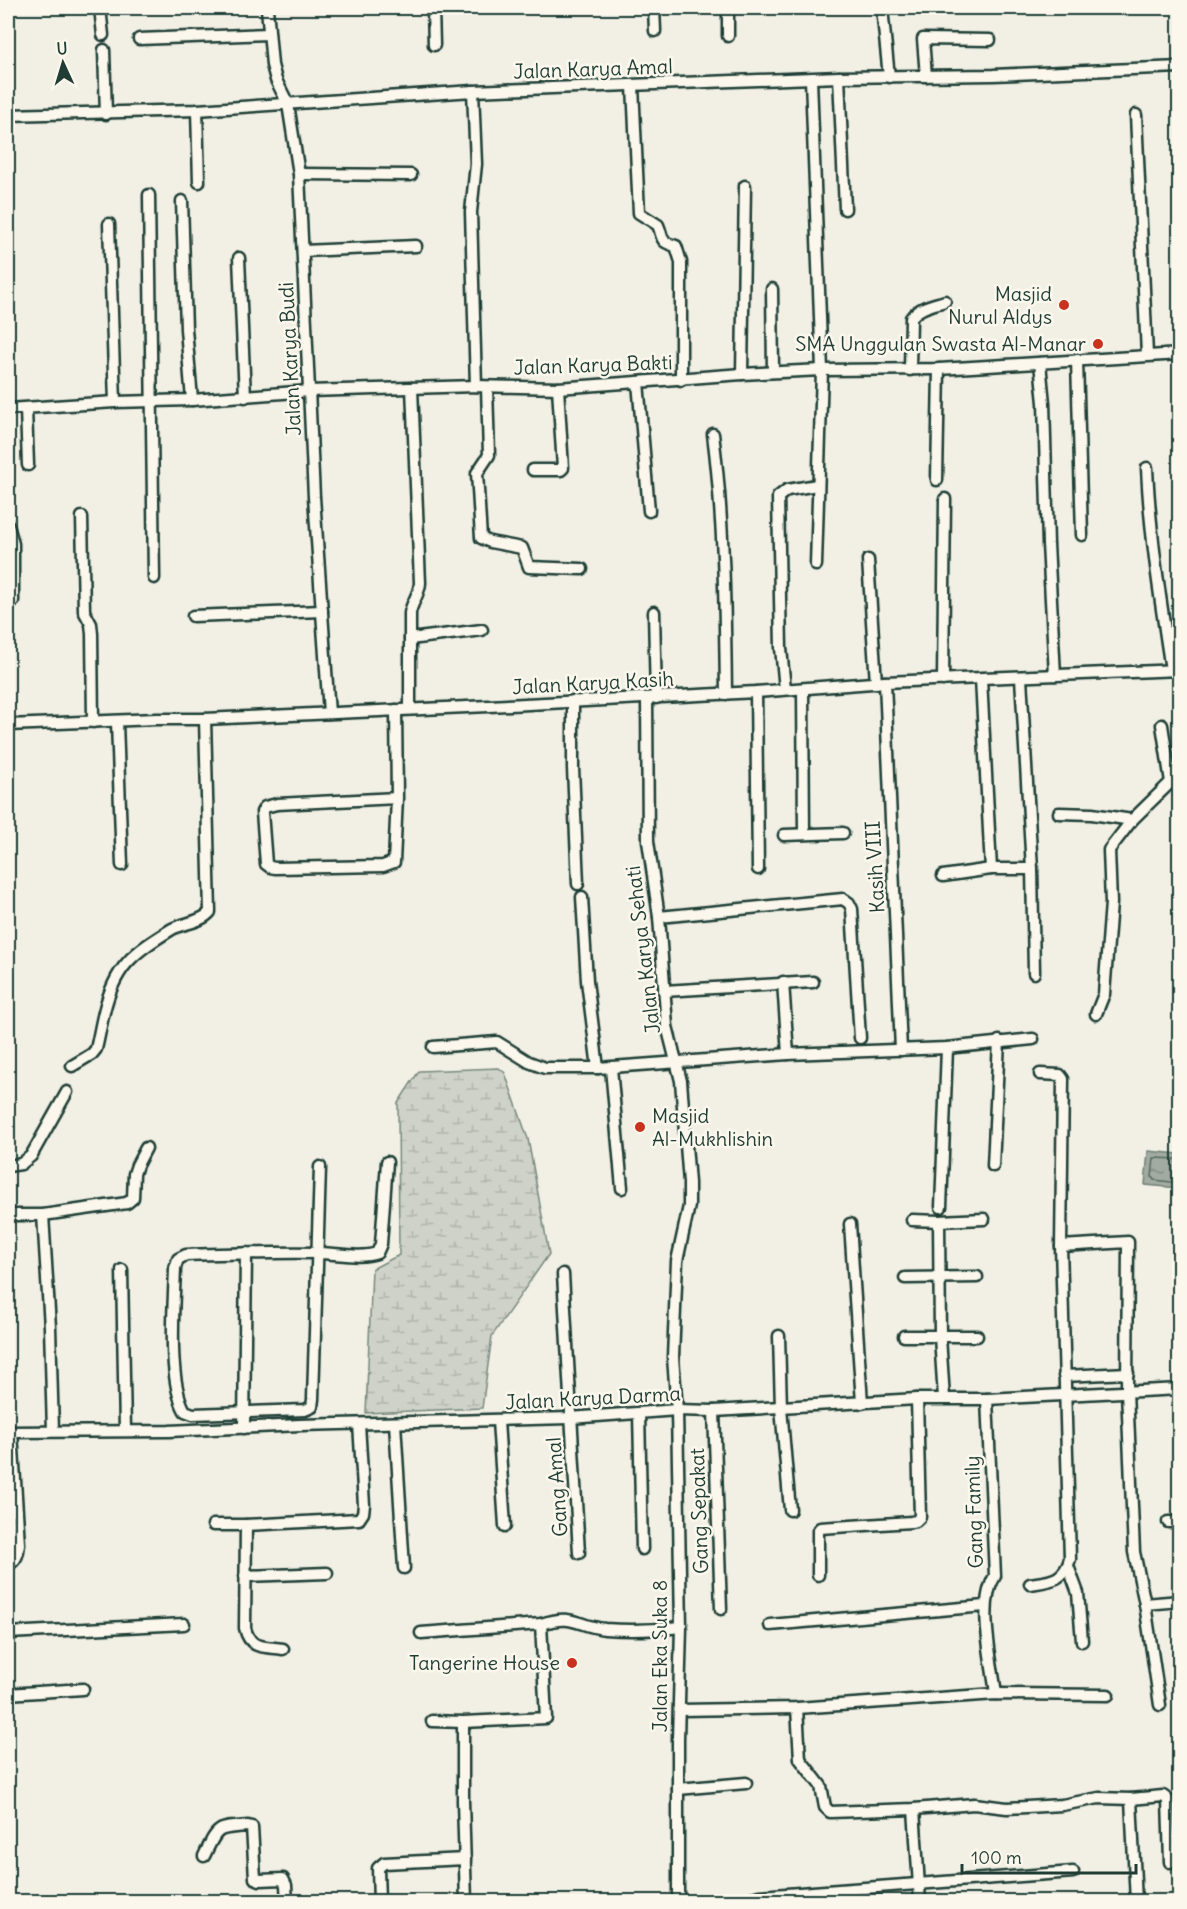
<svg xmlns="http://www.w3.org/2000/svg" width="1187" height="1909" viewBox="0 0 1187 1909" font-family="Delius,sans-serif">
	<defs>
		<pattern id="wetland-marsh" width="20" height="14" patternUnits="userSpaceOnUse" patternTransform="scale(1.5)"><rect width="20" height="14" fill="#cfd2c8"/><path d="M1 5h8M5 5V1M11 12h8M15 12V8" fill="none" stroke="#b1b5ac"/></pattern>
		<pattern id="water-ripples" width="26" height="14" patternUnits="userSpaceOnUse" patternTransform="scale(1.5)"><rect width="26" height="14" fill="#a2aba1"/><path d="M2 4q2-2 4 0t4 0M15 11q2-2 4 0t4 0" fill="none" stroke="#838c84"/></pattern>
	</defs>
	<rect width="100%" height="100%" fill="#f2f0e5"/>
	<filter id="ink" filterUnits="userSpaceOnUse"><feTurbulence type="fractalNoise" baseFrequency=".0167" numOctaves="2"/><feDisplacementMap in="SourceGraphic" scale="12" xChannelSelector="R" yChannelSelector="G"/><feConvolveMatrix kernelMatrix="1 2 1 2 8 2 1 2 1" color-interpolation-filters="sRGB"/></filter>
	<g filter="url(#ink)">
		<path fill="url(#wetland-marsh)" stroke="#77887e" stroke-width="1.5" d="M 499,1068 L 505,1073 L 528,1139 L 549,1254 L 492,1336 L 482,1408 L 366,1413 L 372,1269 L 399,1255 L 398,1103 L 419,1071 Z"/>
		<path fill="url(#water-ripples)" stroke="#6e7f75" stroke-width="1.5" d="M 1148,1151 L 1179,1154 L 1179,1188 L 1145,1185 Z"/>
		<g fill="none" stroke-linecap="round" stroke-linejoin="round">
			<path stroke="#536960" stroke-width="1.5" d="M 1180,1159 L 1154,1158 L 1152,1177 L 1154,1180 L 1180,1183"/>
			<defs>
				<g id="minor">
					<path d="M 100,8 L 103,35"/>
					<path d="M 267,8 L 272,65 L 276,80 L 288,104 L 299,174 L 314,497 L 329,713"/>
					<path d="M 433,8 L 434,45"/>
					<path d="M 654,8 L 655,31"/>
					<path d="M 728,8 L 728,36"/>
					<path d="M 882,8 L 889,77"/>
					<path d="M 139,39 L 269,34"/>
					<path d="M 104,50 L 106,114"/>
					<path d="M 926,76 L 923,39 L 990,40"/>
					<path d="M 839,77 L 845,209"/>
					<path d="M 811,79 L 822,370 L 816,565"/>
					<path d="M 633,86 L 639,213 L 658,225 C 664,240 659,241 676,246 L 681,262 L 681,380"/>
					<path d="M 473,91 L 476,164 L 471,212 L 476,386"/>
					<path d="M 197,110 L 199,182"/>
					<path d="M 8,115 L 197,110 L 473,91 L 839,77 L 993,75 L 1180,67"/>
					<path d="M 1136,115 L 1147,355"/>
					<path d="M 299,174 L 411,175"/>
					<path d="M 149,195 L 154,578"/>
					<path d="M 182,201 L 186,329 L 192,400"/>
					<path d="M 109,224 L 115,402"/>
					<path d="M 303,251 L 416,246"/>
					<path d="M 239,258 L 245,397"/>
					<path d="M 772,289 L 773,372"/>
					<path d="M 1077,360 L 1082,535"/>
					<path d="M 1040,363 L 1044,403 L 1048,544 L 1055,675"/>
					<path d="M 910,370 L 911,318 C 918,307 933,305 945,301"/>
					<path d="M 742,374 L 745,186"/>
					<path d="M 638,382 L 649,511"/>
					<path d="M 487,387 L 489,455 L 477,473 L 481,538 L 490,542 L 522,548 L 529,567 L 582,569"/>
					<path d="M 8,409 L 115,402 L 192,400 L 309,391 L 476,386 L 558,388 L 742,374 L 822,370 L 939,369 L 1180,354"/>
					<path d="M 26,409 L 28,465"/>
					<path d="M 713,434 C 724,520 725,607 726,694"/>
					<path d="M 1147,468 C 1150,536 1161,603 1171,670"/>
					<path d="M 533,470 L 561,470 L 563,468 L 558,388"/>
					<path d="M 937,480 L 939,369"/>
					<path d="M 82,517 L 84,611 L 91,624 L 92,634 L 93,722"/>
					<path d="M 8,525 L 13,544 L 13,601"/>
					<path d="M 868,560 L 876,683"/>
					<path d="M 654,612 L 656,698"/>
					<path d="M 193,616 L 322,611"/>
					<path d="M 410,639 L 482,630"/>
					<path d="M 1021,678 L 1032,869 L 1034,973"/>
					<path d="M 981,679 L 991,869"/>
					<path d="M 943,680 L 945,499"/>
					<path d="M 885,682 L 901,1050"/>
					<path d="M 785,689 L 781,648 L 778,497 L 787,490 L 817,485"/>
					<path d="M 803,689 L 804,834"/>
					<path d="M 756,692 L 758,869"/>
					<path d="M 647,698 L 648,841 L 659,917 L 667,1026 L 681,1081 L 689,1183 L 689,1206 L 677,1261 L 673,1357 L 677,1410 L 681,1627 L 678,1739 L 678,1902"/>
					<path d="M 573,701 L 573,768 L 578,884"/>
					<path d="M 410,708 L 410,613 C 412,602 419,595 420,583 L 412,388"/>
					<path d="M 396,710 L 397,798 L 394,862 L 383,866 L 275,868 L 270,867 L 266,864 L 262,812 L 265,807 L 277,804 L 397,798"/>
					<path d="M 117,722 L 122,865"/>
					<path d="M 8,725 L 156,719 L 205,719 L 489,706 L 756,692 L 885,682 L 1180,670"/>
					<path d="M 1162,725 L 1171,782"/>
					<path d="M 1059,813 L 1092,814 L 1132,820"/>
					<path d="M 784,835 L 843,833"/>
					<path d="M 943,876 L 991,869 L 1032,869"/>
					<path d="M 582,897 L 587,981 L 598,1068"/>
					<path d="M 659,917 L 843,899 L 849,903 L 852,909 L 860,1038"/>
					<path d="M 783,982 L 788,1054"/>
					<path d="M 664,991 L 813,982"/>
					<path d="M 1096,1014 L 1104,994 L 1111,903 L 1109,850 L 1132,820 L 1171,782 L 1180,779"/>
					<path d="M 433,1047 L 497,1042 L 529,1062 L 545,1068 L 598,1068 L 788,1054 L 947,1048 L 1033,1039"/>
					<path d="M 72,1066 L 92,1054 L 96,1049 C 99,1037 101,1024 104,1012 C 115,966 133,953 172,929 C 184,923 202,922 210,912 L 205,719"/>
					<path d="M 611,1068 L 622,1188"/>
					<path d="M 8,1166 L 21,1164 L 31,1156 L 67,1092"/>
					<path d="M 993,1166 L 999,1041"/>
					<path d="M 320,1167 L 313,1399 L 312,1407 L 305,1410 L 193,1414 L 185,1411 C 167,1380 174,1305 175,1268 L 178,1259 L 186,1255 C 230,1254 274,1252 317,1253 C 336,1253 360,1259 377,1253 L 381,1244 L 387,1162"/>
					<path d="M 941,1207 L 947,1048"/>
					<path d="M 14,1215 L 43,1215 L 127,1203 L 133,1198 L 134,1174 L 137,1165 L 146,1148"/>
					<path d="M 43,1215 L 50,1327 L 53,1431"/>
					<path d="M 912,1220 L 939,1221 L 984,1219"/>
					<path d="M 939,1221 L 940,1337 L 944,1398"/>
					<path d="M 850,1224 L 862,1403"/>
					<path d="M 1061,1246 L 1128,1242 L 1127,1391 L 1134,1552 L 1145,1604 L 1160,1705"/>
					<path d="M 122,1270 L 125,1430"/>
					<path d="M 563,1274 L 579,1553"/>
					<path d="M 905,1278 L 977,1277"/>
					<path d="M 779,1336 L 781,1408 L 790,1510"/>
					<path d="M 904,1336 L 977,1336"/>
					<path d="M 1064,1376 L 1128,1373"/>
					<path d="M 987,1399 L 995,1576 C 977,1604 992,1661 996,1694"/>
					<path d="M 714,1411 L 721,1609"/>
					<path d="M 639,1413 L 642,1549"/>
					<path d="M 498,1421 L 505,1526"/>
					<path d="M 395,1423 L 404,1568"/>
					<path d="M 244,1428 L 246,1253"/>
					<path d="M 8,1432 L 169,1431 L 300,1425 L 570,1418 L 677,1410 L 714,1411 L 917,1399 L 987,1399 L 1180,1389"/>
					<path d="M 1168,1522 L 1180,1522"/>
					<path d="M 213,1525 L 246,1525 L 359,1519 L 363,1513 L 364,1505 L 359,1424"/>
					<path d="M 246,1525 L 245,1628 C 250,1650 264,1646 283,1649"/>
					<path d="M 8,1565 C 17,1560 18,1554 19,1544 L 12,1432"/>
					<path d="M 1068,1566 L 1078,1593 L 1082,1641"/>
					<path d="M 818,1575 L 818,1531 L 820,1528 L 911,1522 L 916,1521 L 920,1517 L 917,1399"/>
					<path d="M 245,1576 L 327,1573"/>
					<path d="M 1030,1584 C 1050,1581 1064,1581 1070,1559 L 1061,1246 L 1063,1079 L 1060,1075 L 1040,1074"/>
					<path d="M 1145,1604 L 1180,1601"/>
					<path d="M 770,1625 L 985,1606"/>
					<path d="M 8,1633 L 184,1624"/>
					<path d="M 421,1633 L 541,1624 C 574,1613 576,1626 605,1629 C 631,1631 656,1630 681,1627"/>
					<path d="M 8,1694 L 83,1689"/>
					<path d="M 797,1708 L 800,1759 L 821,1786 L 825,1807 L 830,1812 L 914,1809 L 974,1804 L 1007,1808 L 1062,1805 L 1099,1798 L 1131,1799"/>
					<path d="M 680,1710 L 797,1708 L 996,1694 L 1108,1695"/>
					<path d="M 432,1721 L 463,1722 L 546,1718 L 541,1624"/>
					<path d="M 463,1722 L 463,1801 L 466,1902"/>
					<path d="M 678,1789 L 746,1783"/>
					<path d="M 914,1809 L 920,1902"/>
					<path d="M 204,1856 C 218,1827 216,1828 248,1826 L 252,1827 L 255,1878 L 260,1880 L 283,1879 L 286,1885 L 287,1902"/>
					<path d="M 379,1902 L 378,1868 L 384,1863 L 465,1859"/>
					<path d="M 733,1902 L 760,1896 L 1073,1872"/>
					<path d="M 1136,1902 L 1131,1799 L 1163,1796 L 1168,1800 L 1170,1862"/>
				</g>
			</defs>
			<use href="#minor" stroke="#1f3d34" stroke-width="15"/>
			<use href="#minor" stroke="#fbf7ec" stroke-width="10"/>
		</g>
	</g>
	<g fill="#c8321e" stroke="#fbf7ec" stroke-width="2">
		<circle cx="1064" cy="305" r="6"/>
		<circle cx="1098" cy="344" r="6"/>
		<circle cx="640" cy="1127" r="6"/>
		<circle cx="572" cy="1663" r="6"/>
	</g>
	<g text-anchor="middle" stroke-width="5" stroke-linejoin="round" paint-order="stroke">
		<g font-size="20" fill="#1f3d34" stroke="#fbf7ec">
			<text transform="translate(593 69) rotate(-2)" y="7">Jalan Karya Amal</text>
			<text transform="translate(290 359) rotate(-93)" y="7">Jalan Karya Budi</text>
			<text transform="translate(593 365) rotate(-2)" y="7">Jalan Karya Bakti</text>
			<text transform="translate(593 683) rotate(-3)" y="7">Jalan Karya Kasih</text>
			<text transform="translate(875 867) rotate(-93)" y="7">Kasih VIII</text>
			<text transform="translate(643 950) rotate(-97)" y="7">Jalan Karya Sehati</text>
			<text transform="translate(593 1398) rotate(-3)" y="7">Jalan Karya Darma</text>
			<text transform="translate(557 1487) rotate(-94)" y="7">Gang Amal</text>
			<text transform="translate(699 1511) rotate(-92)" y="7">Gang Sepakat</text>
			<text transform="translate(974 1512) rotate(-92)" y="7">Gang Family</text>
			<text transform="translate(660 1656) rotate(-90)" y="7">Jalan Eka Suka 8</text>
		</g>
		<g font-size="20" fill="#1f3d34" stroke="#fbf7ec" text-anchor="end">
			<text x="1052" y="301">Masjid<tspan x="1052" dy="23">Nurul Aldys</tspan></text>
			<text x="1086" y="351">SMA Unggulan Swasta Al-Manar</text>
			<text x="652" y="1123" text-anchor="start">Masjid<tspan x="652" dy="23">Al-Mukhlishin</tspan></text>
			<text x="560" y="1670">Tangerine House</text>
		</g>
	</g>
	<rect width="1187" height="1909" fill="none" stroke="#fbf7ec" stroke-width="30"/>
	<rect x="15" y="15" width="1157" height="1879" fill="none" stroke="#1f3d34" stroke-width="2" filter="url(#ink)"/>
	<g transform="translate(63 63) rotate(356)" stroke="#fbf7ec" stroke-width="4.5" paint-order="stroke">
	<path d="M0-4.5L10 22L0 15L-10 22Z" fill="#1f3d34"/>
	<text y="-9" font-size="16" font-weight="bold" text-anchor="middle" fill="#1f3d34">U</text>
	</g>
	<path d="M962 1864v9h174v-9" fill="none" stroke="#1f3d34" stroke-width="3"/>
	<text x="971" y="1864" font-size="18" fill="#1f3d34" stroke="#fbf7ec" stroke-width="4.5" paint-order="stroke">100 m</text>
</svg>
